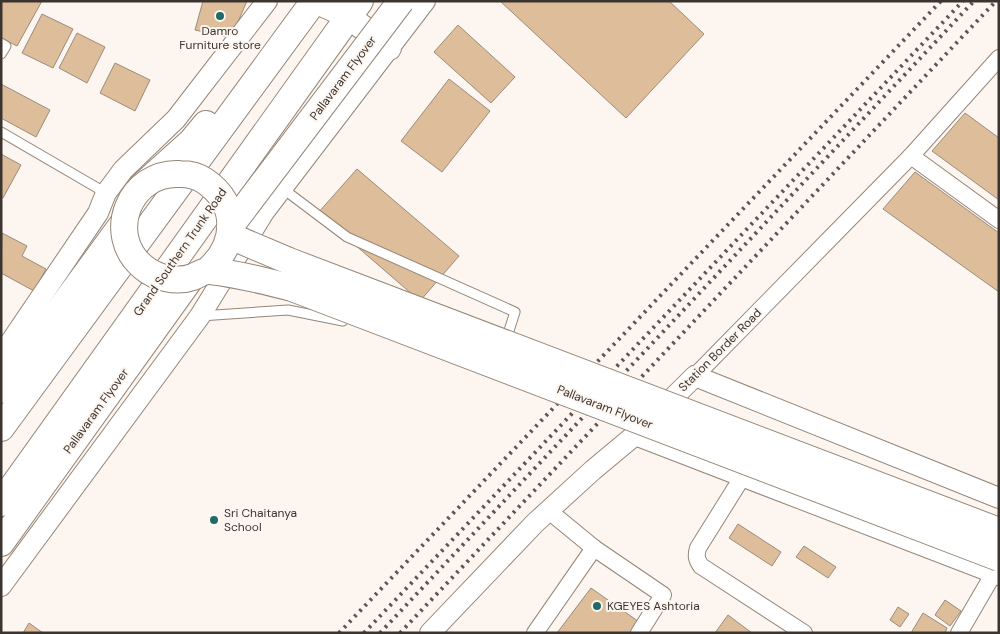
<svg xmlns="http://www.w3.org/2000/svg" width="1000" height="634" viewBox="0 0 1000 634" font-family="'DM Sans',sans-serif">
	<rect width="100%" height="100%" fill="#fdf6f0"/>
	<g fill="#debd9b" stroke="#9a8b7c">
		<path d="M 1,1 L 42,1 L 17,46 L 1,38 Z"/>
		<path d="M 203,1 L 247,1 L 231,38 L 195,30 Z"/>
		<path d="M 500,1 L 669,1 L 704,34 L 626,118 Z"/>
		<path d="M 42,14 L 73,29 L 53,68 L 22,53 Z"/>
		<path d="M 458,25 L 515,77 L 491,103 L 434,52 Z"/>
		<path d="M 77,33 L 105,47 L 87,83 L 59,68 Z"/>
		<path d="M 115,63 L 150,80 L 135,111 L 100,93 Z"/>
		<path d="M 449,79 L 490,111 L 442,172 L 401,141 Z"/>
		<path d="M 1,84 L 50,110 L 36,137 L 1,118 Z"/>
		<path d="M 965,113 L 999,138 L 999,200 L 932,151 Z"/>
		<path d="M 1,154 L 21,165 L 3,198 L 1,197 Z"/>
		<path d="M 357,169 L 459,256 L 420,301 L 318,213 Z"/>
		<path d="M 915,172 L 999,233 L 999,292 L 883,209 Z"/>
		<path d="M 2,233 L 27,246 L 22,256 L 46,269 L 34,291 L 1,273 Z"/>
		<path d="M 738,524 L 781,552 L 772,566 L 729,538 Z"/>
		<path d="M 804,546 L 836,567 L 828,578 L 796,557 Z"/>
		<path d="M 591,588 L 642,624 L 635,633 L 557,633 Z"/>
		<path d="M 945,600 L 961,611 L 950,626 L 935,615 Z"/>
		<path d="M 898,607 L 909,614 L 900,627 L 890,620 Z"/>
		<path d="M 923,613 L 947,628 L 945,633 L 911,633 Z"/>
		<path d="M 728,615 L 752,633 L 715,633 Z"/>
		<path d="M 29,623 L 43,633 L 23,633 Z"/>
	</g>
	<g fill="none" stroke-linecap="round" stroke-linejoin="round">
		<defs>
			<g id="service">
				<path d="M 1,43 L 6,46 L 1,54"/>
				<path d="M 1,132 L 106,193"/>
				<path d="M 282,188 L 347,237 L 515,312 L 506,340"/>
				<path d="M 200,316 L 288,310 L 343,321"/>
			</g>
			<g id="minor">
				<path d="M 911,156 L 999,220"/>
				<path d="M 695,376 L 911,156 L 999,58"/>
				<path d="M 743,476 L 698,548 C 696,555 696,559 701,566 L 804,633"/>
				<path d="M 549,511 L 594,548 L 663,595 L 639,633"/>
				<path d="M 535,633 L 594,548"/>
				<path d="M 959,633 L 994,573"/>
			</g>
			<g id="tertiary">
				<path d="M 1,356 L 98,213 L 106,193 L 123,170 L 176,119 L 267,1"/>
				<path d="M 635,435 L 999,575"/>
				<path d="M 1,586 L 200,316 L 264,212 L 425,1"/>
				<path d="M 430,633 L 535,523 L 593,470 L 635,435 L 695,376 L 999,498"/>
			</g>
			<path id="secondary" d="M 315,1 L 348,16 L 389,48"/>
			<g id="primary">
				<path d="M 142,186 L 191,142 L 206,124"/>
				<path d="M 1,390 L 124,222"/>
				<path d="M 1,428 L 314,1"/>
				<path d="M 1,503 L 360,1"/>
				<path d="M 1,543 L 191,278"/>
			</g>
		</defs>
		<use href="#service" stroke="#958677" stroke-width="11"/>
		<use href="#minor" stroke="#958677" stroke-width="18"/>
		<use href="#tertiary" stroke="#958677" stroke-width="22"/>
		<use href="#secondary" stroke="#958677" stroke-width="26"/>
		<use href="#primary" stroke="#958677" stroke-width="28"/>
		<use href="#service" stroke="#fff" stroke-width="9"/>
		<use href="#minor" stroke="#fff" stroke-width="16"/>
		<use href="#tertiary" stroke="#fff" stroke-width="20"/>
		<use href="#secondary" stroke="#fff" stroke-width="24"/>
		<use href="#primary" stroke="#fff" stroke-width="26"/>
		<g stroke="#5e5751" stroke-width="4" stroke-dasharray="2.5 5" stroke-linecap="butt">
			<path d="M 339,633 L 941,1"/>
			<path d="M 364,633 L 963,1"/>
			<path d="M 380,633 L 974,1"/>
			<path d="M 400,633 L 996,1"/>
		</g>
		<defs>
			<g id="primary-bridge">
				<path d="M 230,227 L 401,1"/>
				<path d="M 230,236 L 289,261 L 999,531"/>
				<path d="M 207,271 C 237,245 240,205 205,181 C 198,176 189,174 180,174 C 130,171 104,234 143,267 C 156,278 176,283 193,277 C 198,275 204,270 210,271 C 238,274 265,281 292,288 L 999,558"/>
			</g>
		</defs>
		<use href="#primary-bridge" stroke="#958677" stroke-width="28" stroke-linecap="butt"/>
		<use href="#primary-bridge" stroke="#fff" stroke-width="26"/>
	</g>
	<g fill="#206b65" stroke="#fdf6f0" stroke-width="2">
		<circle cx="220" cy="16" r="5"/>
		<circle cx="214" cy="520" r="5"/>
		<circle cx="597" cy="606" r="5"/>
	</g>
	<g text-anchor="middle" stroke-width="4" stroke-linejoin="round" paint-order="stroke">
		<g font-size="12" fill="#3c352f" stroke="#fdf6f0" text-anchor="start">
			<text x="220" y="35" text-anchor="middle">Damro<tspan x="220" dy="14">Furniture store</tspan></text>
			<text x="224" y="517">Sri Chaitanya<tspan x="224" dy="14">School</tspan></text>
			<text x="607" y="610">KGEYES Ashtoria</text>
		</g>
		<g font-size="12" fill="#3c352f" stroke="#fdf6f0">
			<text transform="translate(343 78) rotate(-53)" y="4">Pallavaram Flyover</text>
			<text transform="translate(180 252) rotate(-55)" y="4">Grand Southern Trunk Road</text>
			<text transform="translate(720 350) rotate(-45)" y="4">Station Border Road</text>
			<text transform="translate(605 407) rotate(21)" y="4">Pallavaram Flyover</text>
			<text transform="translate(96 411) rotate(-54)" y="4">Pallavaram Flyover</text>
		</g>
	</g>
	<rect width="1000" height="634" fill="none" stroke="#3c352f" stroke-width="5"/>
</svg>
